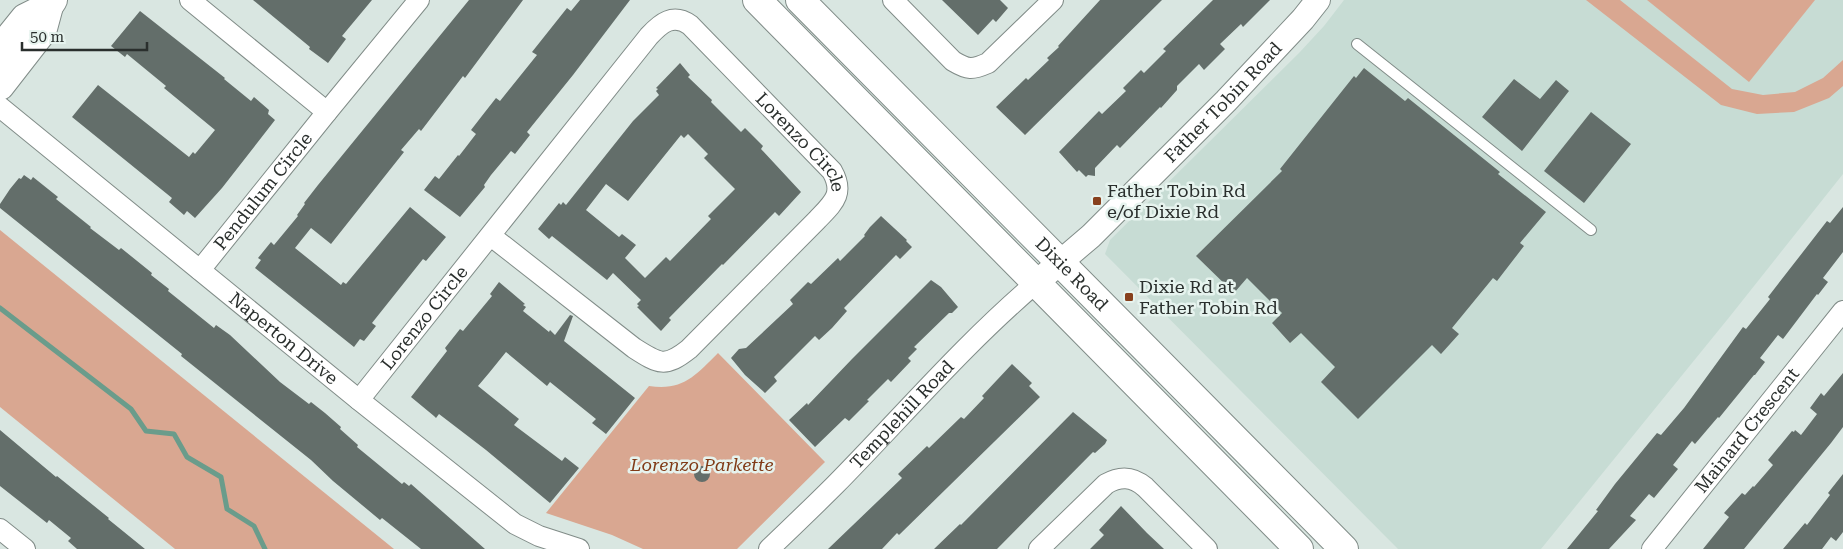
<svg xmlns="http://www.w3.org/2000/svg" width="1843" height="549" viewBox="0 0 1843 549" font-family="'Roboto Serif',serif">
	<rect width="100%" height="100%" fill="#d9e6e1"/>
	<path fill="#c7dcd4" d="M 1344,0 L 1843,0 L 1843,174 L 1731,315 L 1541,549 L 1398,549 L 1105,254 L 1110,240 L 1299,53 L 1324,26 Z"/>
	<g fill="#d9a791">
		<path d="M 1586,0 L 1620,0 L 1732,89 L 1763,95 L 1795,92 L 1823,78 L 1843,60 L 1843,86 L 1829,98 L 1794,112 L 1757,114 L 1721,105 Z"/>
		<path d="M 1647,0 L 1815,0 L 1749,82 Z"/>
		<path d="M 0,230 L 394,549 L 175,549 L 0,407 Z"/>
		<path d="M 718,353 L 825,462 L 737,549 L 643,549 L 612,535 L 546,513 L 649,386 C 683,391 695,376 718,353 Z"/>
	</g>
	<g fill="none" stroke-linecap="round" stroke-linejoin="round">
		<path stroke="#6a9c8b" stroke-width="5" d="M 0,308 L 131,409 L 146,431 L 174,434 L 187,457 L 221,477 L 227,509 L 254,526 L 265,549"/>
	</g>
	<g fill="#636e6a" fill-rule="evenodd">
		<path d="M 253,0 L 372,0 L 342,36 L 346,39 L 328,63 L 309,49 L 310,47 Z"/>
		<path d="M 469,0 L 523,0 L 465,78 L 463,76 L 421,131 L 419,129 L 401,150 L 404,152 L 331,244 L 311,228 L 295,248 L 341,285 L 343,282 L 346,284 L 410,207 L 446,237 L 426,261 L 423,259 L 372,323 L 376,326 L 364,341 L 360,339 L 354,347 L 255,268 L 261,260 L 258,258 L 271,242 L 274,245 L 298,216 L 297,215 L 305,204 L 304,203 L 318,185 Z"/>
		<path d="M 580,0 L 630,0 L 573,75 L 527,132 L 530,135 L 515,154 L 511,151 L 491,175 L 484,185 L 485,187 L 460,217 L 424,190 L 435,176 L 439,179 L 458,155 L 459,156 L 476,134 L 471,130 L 485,112 L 496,98 L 500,101 L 537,55 L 532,52 L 567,8 L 571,11 Z"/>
		<path d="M 942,0 L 1000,0 L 1008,8 L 996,22 L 993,19 L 978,35 Z"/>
		<path d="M 1100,0 L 1162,0 L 1025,135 L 996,107 L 1026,78 L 1028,80 L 1049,60 L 1047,58 L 1059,47 L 1058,46 Z"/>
		<path d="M 1213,0 L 1270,0 L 1243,27 L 1241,24 L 1220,44 L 1225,49 L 1204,70 L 1199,64 L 1177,86 L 1177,90 L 1161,108 L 1160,107 L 1120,148 L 1117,145 L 1095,168 L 1095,176 L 1088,175 L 1086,177 L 1079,170 L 1077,172 L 1059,152 L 1099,111 L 1102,114 L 1126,91 L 1123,88 L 1141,70 L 1144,73 L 1166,51 L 1163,49 Z"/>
		<path d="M 140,11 L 225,78 L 224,79 L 251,101 L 254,97 L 269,110 L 268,114 L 275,120 L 222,188 L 195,218 L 187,211 L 184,215 L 169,202 L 172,198 L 72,117 L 98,85 L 189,157 L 193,152 L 195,154 L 215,130 L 164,88 L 166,86 L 127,54 L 125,57 L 111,46 Z"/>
		<path d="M 680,63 L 690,75 L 688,77 L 712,100 L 711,102 L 741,132 L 745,128 L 763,146 L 761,149 L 801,192 L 779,216 L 775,212 L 723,265 L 722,264 L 669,318 L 671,320 L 661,331 L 637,307 L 639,306 L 637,304 L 641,300 L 613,273 L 607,280 L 552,236 L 549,239 L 538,229 L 559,203 L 561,205 L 563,202 L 566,205 L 633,121 L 659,95 L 656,91 L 658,89 L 656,88 ZM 688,134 L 708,154 L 704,158 L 735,189 L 708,216 L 711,219 L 670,261 L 666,257 L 645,278 L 625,258 L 636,245 L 622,234 L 619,237 L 586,210 L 606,184 L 628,201 L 681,135 L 684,138 Z"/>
		<path d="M 1364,68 L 1405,101 L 1408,98 L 1500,172 L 1498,174 L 1546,212 L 1520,243 L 1524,246 L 1497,281 L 1493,278 L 1452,328 L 1459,334 L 1441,354 L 1432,345 L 1358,419 L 1321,382 L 1335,367 L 1301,333 L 1290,343 L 1272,323 L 1282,313 L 1247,278 L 1234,293 L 1196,256 L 1282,171 L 1280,169 L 1354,76 L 1356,78 Z"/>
		<path d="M 1514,79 L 1540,99 L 1556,80 L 1569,91 L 1522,151 L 1482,117 Z"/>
		<path d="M 1591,112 L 1631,144 L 1584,203 L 1544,171 Z"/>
		<path d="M 24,175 L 31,180 L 33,177 L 58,197 L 56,199 L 91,227 L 90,228 L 119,250 L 121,248 L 152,273 L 151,275 L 169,289 L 168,291 L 214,328 L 216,325 L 230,335 L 280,382 L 309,404 L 311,402 L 325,413 L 341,427 L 340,429 L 358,445 L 357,447 L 385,470 L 402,484 L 404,482 L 409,486 L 411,484 L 485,549 L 421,549 L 382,518 L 380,520 L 368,510 L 333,481 L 311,460 L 181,356 L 182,354 L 0,208 L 0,204 L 10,189 L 19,178 L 21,179 Z"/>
		<path d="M 1843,207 L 1843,252 L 1823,278 L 1828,282 L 1818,295 L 1817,294 L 1783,339 L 1778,335 L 1760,358 L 1765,362 L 1755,375 L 1754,375 L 1719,418 L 1718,417 L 1695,444 L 1692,441 L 1673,465 L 1678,469 L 1654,498 L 1649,494 L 1630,516 L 1636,520 L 1609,549 L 1567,549 L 1598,511 L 1596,510 L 1615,484 L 1657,433 L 1661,435 L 1684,408 L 1743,327 L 1746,329 L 1770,299 L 1768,297 L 1827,221 L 1830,223 Z"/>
		<path d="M 881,216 L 907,240 L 906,241 L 912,247 L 900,259 L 896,255 L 844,308 L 847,311 L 832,328 L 819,340 L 815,336 L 774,377 L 777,381 L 765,393 L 745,375 L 731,358 L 739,349 L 746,348 L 793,304 L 790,300 L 808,282 L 811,284 L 838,258 L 840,261 L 865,236 L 864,235 L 870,227 Z"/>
		<path d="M 931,280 L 941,287 L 958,307 L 952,313 L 949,313 L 914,347 L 917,349 L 908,358 L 911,361 L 891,382 L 888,379 L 867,400 L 869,401 L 849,421 L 845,418 L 815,447 L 789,420 L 807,403 L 808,405 L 852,359 Z"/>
		<path d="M 499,282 L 525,304 L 523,305 L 526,307 L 523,311 L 549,332 L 550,330 L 555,335 L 570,315 L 573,316 L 564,341 L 635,398 L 606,434 L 592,423 L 596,419 L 550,382 L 547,386 L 506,352 L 489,373 L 478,386 L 519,419 L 514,425 L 562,461 L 565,457 L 579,468 L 550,503 L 486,450 L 439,414 L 436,418 L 434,416 L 411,397 L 447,351 L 445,348 L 460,329 L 463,331 L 492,296 L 490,294 Z"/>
		<path d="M 1012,364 L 1032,383 L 1029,386 L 1040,397 L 899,535 L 897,533 L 882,549 L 828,549 L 902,478 L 898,474 L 927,446 L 929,448 L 961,417 L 964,419 L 984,398 L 982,396 Z"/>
		<path d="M 1843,373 L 1843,427 L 1831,443 L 1744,549 L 1703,549 L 1729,517 L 1724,513 L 1742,493 L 1745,495 L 1753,486 L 1754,487 L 1773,465 L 1768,460 L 1792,431 L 1794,432 L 1795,430 L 1801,435 L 1817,414 L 1810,408 L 1821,393 L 1824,396 Z"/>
		<path d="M 1073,412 L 1107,440 L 1105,444 L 1095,453 L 1093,452 L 997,549 L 934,549 L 960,524 L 961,525 Z"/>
		<path d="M 0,430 L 56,477 L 57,476 L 109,518 L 108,519 L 145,549 L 77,549 L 68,541 L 71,538 L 49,520 L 47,523 L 0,486 Z"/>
		<circle cx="702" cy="474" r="8"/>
		<path d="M 1843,474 L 1843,532 L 1836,541 L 1831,537 L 1822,549 L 1783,549 L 1805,523 L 1807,525 L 1830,495 L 1828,493 Z"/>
		<path d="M 1121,506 L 1147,533 L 1164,549 L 1090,549 L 1104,535 L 1099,530 Z"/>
	</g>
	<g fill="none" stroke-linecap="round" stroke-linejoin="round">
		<defs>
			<path id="service" d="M 1357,44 L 1591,230"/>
			<g id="minor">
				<path d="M 190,0 L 327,112"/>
				<path d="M 893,0 L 953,61 C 968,70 972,70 988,63 L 1053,0"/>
				<path id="s1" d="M 0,107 L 359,400 L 515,524 L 539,536 L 579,549"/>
				<path id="s2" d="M 200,270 L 327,112 L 419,0"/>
				<path id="s3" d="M 359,400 L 649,36 C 661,23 673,13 690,25 L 832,171 C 845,194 833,203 817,220 L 689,349 C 665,368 659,364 634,348 L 491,236"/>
				<path d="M 0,529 L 25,549"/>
				<path id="s4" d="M 769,549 C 791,528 813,507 835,485 C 902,417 964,344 1037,282"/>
				<path d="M 1039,549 L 1106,484 C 1120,476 1132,476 1145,487 L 1207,549"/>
				<path id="s5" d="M 1652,549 L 1843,311"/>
			</g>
			<g id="tertiary">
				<path id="s6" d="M 1037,282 L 1091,236 L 1226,101 L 1303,19 L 1318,0"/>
			</g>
			<g id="secondary">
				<path d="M 757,0 L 1299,549"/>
				<path id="s7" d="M 800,0 L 1344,549"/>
				<path d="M 0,49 L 25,18 L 49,6"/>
				<path d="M 0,86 L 42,32 L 49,6 L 53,0"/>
			</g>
		</defs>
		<use href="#service" stroke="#818c88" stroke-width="12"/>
		<use href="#minor" stroke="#818c88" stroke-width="22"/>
		<use href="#tertiary" stroke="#818c88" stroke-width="26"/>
		<use href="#secondary" stroke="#818c88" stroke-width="30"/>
		<use href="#service" stroke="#fff" stroke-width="10"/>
		<use href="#minor" stroke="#fff" stroke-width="20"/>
		<use href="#tertiary" stroke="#fff" stroke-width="24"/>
		<use href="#secondary" stroke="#fff" stroke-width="28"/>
	</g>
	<g fill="#87401d" stroke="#e6f3ee" stroke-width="2">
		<rect x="1092" y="196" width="10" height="10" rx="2.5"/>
		<rect x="1124" y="292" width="10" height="10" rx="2.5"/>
	</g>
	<g text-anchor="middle" stroke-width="5" stroke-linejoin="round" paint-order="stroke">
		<g font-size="18" fill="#2a2f2d" stroke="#e6f3ee">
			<text dy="6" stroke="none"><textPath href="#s6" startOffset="259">Father Tobin Road</textPath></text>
			<text dy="6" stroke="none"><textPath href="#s3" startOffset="675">Lorenzo Circle</textPath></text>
			<text dy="6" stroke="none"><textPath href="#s2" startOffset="101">Pendulum Circle</textPath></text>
			<text dy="6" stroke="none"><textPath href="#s7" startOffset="386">Dixie Road</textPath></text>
			<text dy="6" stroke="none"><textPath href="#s3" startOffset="105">Lorenzo Circle</textPath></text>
			<text dy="6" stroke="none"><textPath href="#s1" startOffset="366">Naperton Drive</textPath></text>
			<text dy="6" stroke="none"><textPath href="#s4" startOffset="189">Templehill Road</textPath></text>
			<text dy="6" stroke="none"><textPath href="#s5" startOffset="152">Mainard Crescent</textPath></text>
		</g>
		<g font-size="18" fill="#2a2f2d" stroke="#e6f3ee" text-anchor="start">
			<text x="1107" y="197">Father Tobin Rd<tspan x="1107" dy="21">e/of Dixie Rd</tspan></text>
			<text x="1139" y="293">Dixie Rd at<tspan x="1139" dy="21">Father Tobin Rd</tspan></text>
		</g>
		<g font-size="18" font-style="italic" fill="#813b17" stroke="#e6f3ee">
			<text x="702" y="471">Lorenzo Parkette</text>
		</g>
	</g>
	<path d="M22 42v8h125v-8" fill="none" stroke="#2a2f2d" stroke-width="2.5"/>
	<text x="30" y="42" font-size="15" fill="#2a2f2d" stroke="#e6f3ee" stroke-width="4" paint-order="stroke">50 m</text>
</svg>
